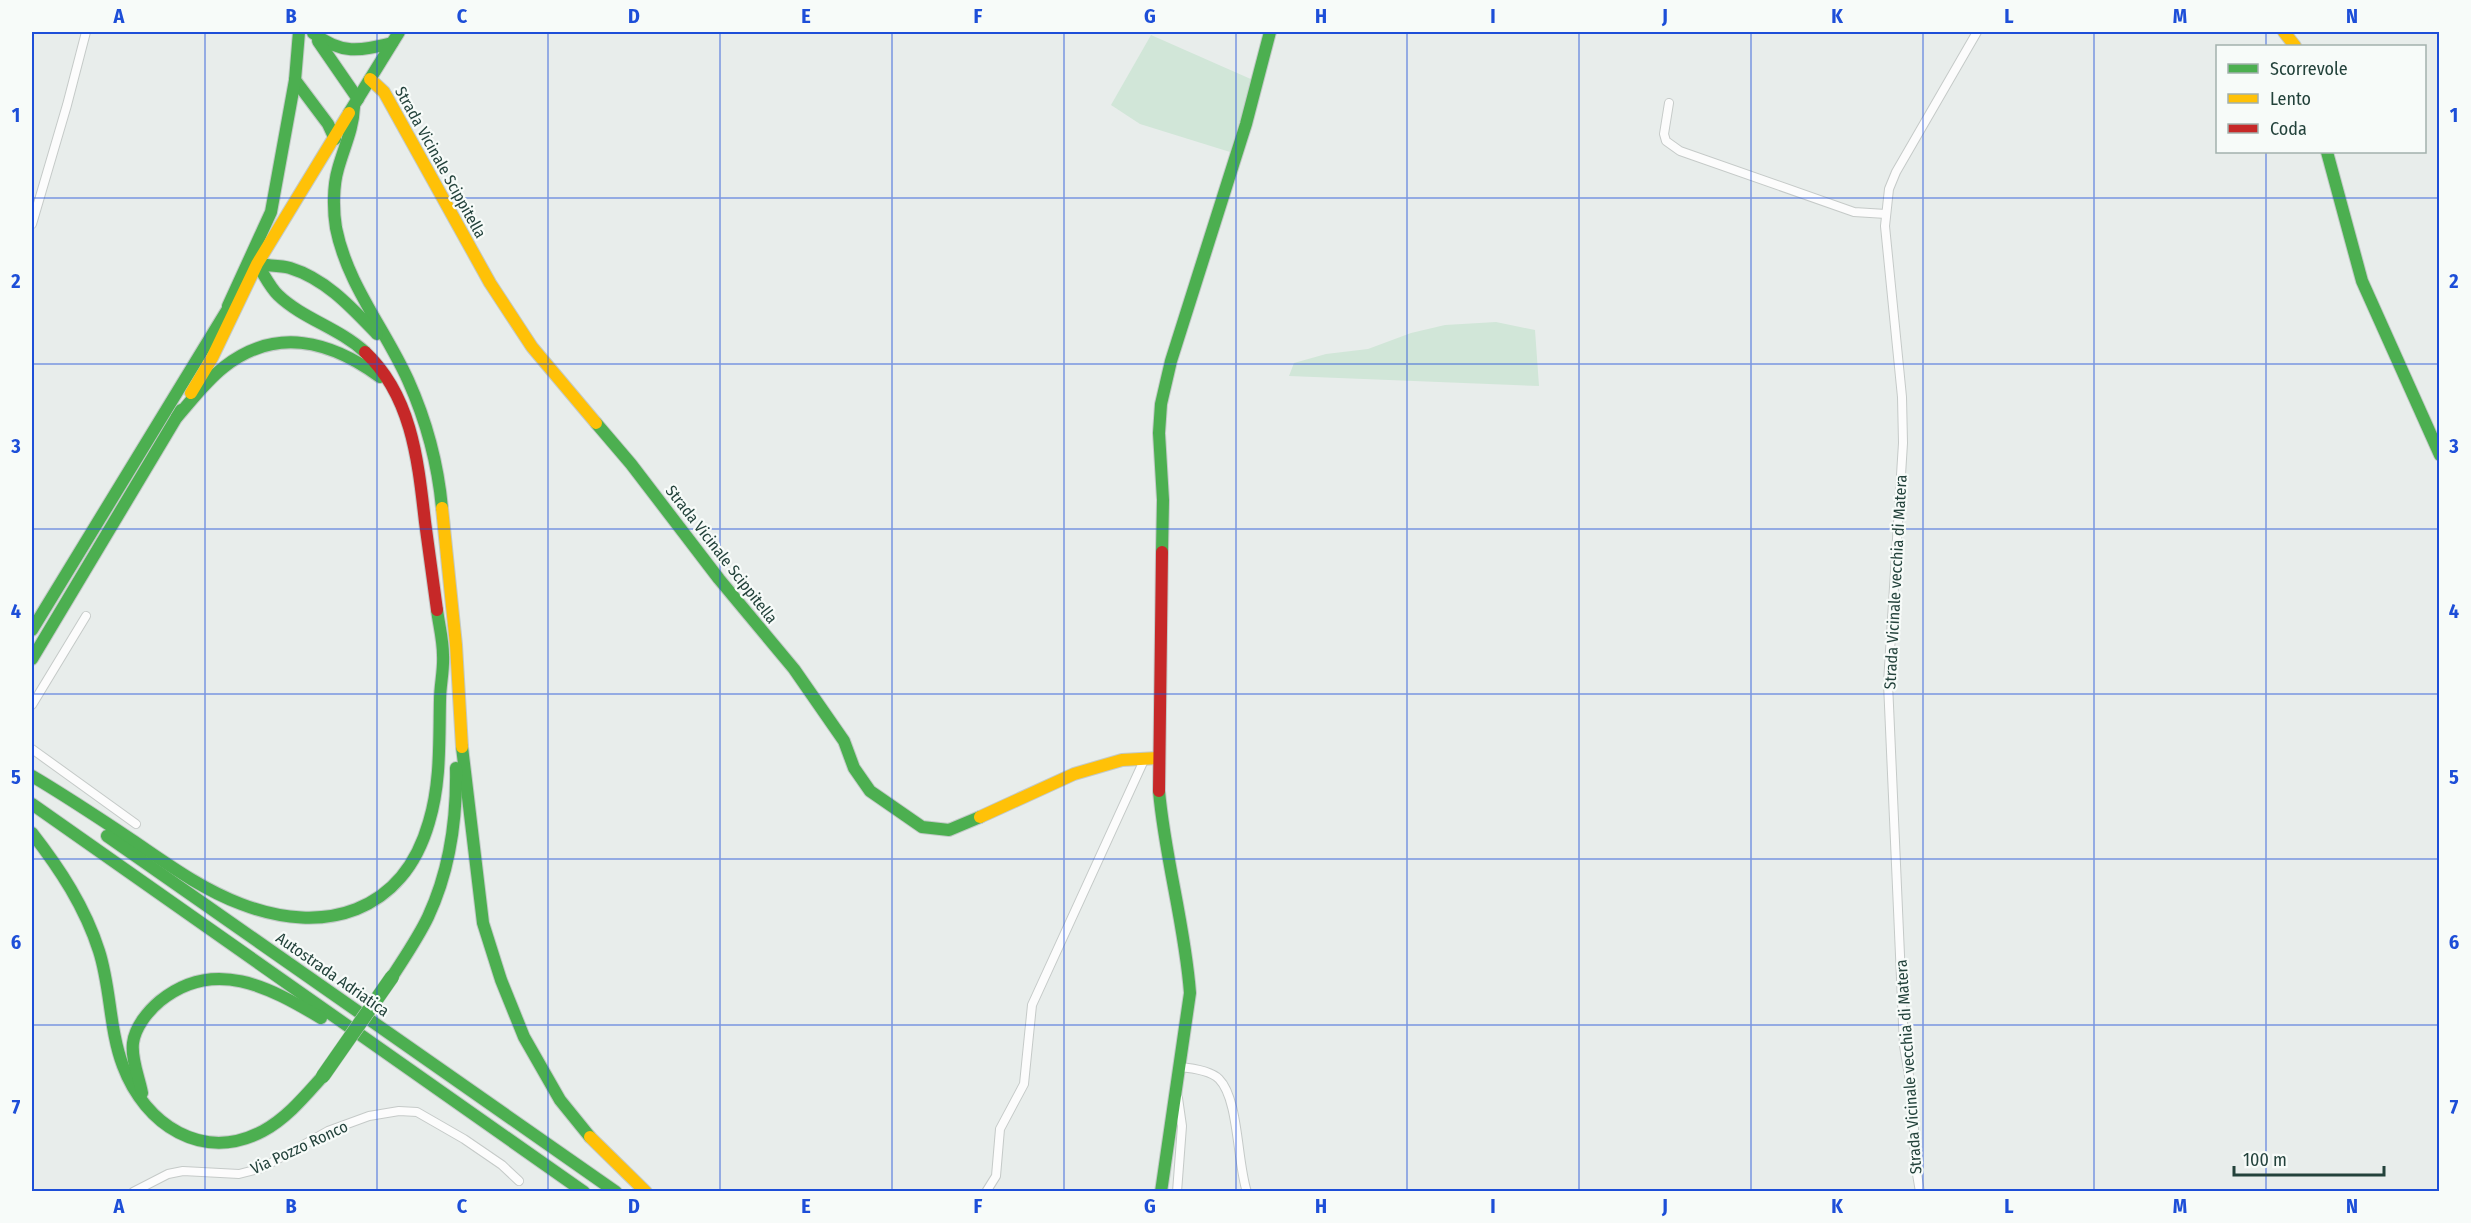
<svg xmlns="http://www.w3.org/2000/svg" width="2471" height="1223" viewBox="0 0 2471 1223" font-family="'Fira Sans Condensed',sans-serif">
	<rect width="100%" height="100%" fill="#e8edeb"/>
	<g fill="#d1e6d8">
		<path d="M 1151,35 L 1253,80 L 1230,152 L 1140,124 L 1111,105 Z"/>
		<path d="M 1496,322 L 1535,330 L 1539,386 L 1289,376 L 1294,363 L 1326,354 L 1368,349 L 1411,333 L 1445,325 Z"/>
	</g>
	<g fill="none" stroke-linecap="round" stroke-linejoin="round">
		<defs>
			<g id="street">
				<path d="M 1669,103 L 1664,134 L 1666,141 L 1680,151 L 1854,212 L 1886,214"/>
				<path d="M 32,224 L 67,105 L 86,32"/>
				<path d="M 32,705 L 86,616"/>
				<path d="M 32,749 L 136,824"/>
				<path d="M 1179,1067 C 1191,1068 1210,1070 1219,1079 C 1239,1099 1237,1163 1247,1192"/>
				<path d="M 133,1192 L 168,1174 L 183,1171 L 239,1174 L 262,1168 L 328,1131 L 369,1116 L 399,1111 L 417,1112 L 464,1139 L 502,1165 L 519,1181"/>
				<path d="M 986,1192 L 996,1176 L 1000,1129 L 1024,1084 L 1032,1005 L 1145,758"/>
				<path d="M 1177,1192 L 1182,1126 L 1178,1098"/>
				<path d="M 1920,1192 L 1915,1162 L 1913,1099 L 1904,1046 L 1888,683 L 1903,443 L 1902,397 L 1885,226 L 1889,189 L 1896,172 L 1977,32"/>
			</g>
			<g id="fast">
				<path d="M 313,33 C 342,55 359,51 392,43"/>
				<path d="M 318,41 L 358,99"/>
				<path d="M 295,80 L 328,124 L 335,139"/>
				<path d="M 354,107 C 353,130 344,147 338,169 C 333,186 333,210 336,228 C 347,284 385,329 408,380 C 426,420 438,465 442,508"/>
				<path d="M 349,113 L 399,32"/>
				<path d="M 2327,152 L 2362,281 L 2440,455"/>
				<path d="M 257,264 C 268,266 279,265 290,268 C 326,279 352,308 377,334"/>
				<path d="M 257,264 C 264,274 269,286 278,295 C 303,319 339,328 365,352"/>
				<path d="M 228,306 L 271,212 L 295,80 L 299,32"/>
				<path d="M 177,417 C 192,400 206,381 224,367 C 276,326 331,341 380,377"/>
				<path d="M 596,423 L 631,464 L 719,579 L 794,669 L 844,741 L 854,768 L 870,791 L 922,827 L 949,830 L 980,817"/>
				<path d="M 1162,552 L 1163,500 L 1159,433 L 1161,404 L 1171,361 L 1246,124 L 1270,32"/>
				<path d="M 32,630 L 229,307"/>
				<path d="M 32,659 L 181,410"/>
				<path d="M 462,747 L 483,923 L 501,980 L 524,1037 L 560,1100 L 590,1137"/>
				<path d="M 32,776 C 66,796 99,818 132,840 C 166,863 201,889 241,904 C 324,936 403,913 429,822 C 441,782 439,741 440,700 C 440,685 444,670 443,655 C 443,640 439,625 437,610"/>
				<path d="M 1159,791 C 1165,859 1185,925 1190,993 L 1161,1192"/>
				<path d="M 32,804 L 584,1192"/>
				<path d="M 32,833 C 60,869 85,907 99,951 C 111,988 109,1029 123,1066 C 145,1125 203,1163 263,1131 C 287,1118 305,1096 323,1076"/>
				<path d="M 107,836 L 616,1192"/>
				<path d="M 392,977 C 404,958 418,938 428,917 C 450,870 457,819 456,768"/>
				<path d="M 142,1093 C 139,1077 131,1059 133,1043 C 135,1027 148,1011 160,1001 C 214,957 269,987 321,1018"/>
			</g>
			<g id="slow">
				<path d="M 2284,32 L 2295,46"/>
				<path d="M 370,79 L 384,92 L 490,283 L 532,347 L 596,423"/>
				<path d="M 191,393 L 212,358 L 257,264 L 349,113"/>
				<path d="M 442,508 L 456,645 L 462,747"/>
				<path d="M 980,817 L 1074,774 L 1122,760 L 1158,758"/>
				<path d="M 590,1137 L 646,1192"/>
			</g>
			<g id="jam">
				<path d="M 365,352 C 412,396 418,461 425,522 C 429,551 433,580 437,610"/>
				<path d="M 1159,791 L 1162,552"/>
			</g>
		</defs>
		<use href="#street" stroke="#c5cac8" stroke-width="10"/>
		<use href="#fast" stroke="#c3cac8" stroke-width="14"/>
		<use href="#slow" stroke="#c3cac8" stroke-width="14"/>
		<use href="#jam" stroke="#c3cac8" stroke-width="14"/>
		<use href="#street" stroke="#fcfcfc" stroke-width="8"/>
		<use href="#fast" stroke="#4caf50" stroke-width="12"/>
		<use href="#slow" stroke="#ffc107" stroke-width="12"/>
		<use href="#jam" stroke="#c62828" stroke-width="12"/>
		<defs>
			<path id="fast-bridge" d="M 323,1076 L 392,977"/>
		</defs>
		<use href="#fast-bridge" stroke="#c3ccc9" stroke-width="15" stroke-linecap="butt"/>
		<use href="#fast-bridge" stroke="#4caf50" stroke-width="14"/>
	</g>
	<path fill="none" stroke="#1d4ed8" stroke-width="1.5" stroke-opacity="0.55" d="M 205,32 L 205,1192M 377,32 L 377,1192M 548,32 L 548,1192M 720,32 L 720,1192M 892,32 L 892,1192M 1064,32 L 1064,1192M 1236,32 L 1236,1192M 1407,32 L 1407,1192M 1579,32 L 1579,1192M 1751,32 L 1751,1192M 1923,32 L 1923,1192M 2094,32 L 2094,1192M 2266,32 L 2266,46M 2266,152 L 2266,1192M 32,198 L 2440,198M 32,364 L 2440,364M 32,529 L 2440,529M 32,694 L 2440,694M 32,859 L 2440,859M 32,1025 L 2440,1025"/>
	<g text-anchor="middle" stroke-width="4.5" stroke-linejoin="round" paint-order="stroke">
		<g font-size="16" fill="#23423b" stroke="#f7fbf9">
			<text transform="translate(441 162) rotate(61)" y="6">Strada Vicinale Scippitella</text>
			<text transform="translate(722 554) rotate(52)" y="6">Strada Vicinale Scippitella</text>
			<text transform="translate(1895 582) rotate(-87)" y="6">Strada Vicinale vecchia di Matera</text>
			<text transform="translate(333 974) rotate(35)" y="6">Autostrada Adriatica</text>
			<text transform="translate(1908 1067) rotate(-94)" y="6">Strada Vicinale vecchia di Matera</text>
			<text transform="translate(299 1147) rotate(-25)" y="6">Via Pozzo Ronco</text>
		</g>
	</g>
	<rect width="2471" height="1223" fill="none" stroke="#f7fbf9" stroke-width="66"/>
	<rect x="2216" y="45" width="210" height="108" fill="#f7fbf9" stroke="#a2b1ad" stroke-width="1.5"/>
	<rect x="2228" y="64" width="30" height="9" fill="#4caf50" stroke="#a2b1ad" stroke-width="1.5"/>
	<text x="2270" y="75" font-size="18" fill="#23423b">Scorrevole</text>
	<rect x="2228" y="94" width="30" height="9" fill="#ffc107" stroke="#a2b1ad" stroke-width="1.5"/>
	<text x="2270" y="105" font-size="18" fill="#23423b">Lento</text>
	<rect x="2228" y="124" width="30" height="9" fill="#c62828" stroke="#a2b1ad" stroke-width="1.5"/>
	<text x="2270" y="135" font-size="18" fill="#23423b">Coda</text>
	<path d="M2234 1166v9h150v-9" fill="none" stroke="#23423b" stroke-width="3"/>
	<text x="2243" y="1166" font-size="18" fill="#23423b" stroke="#f7fbf9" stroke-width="4.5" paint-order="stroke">100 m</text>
	<rect x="33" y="33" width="2405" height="1157" fill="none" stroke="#1d4ed8" stroke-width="2"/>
	<g font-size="20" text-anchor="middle" font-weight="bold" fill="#1d4ed8">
		<text x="119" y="23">A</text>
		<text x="291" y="23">B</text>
		<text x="462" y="23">C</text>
		<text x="634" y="23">D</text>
		<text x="806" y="23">E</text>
		<text x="978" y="23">F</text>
		<text x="1150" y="23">G</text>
		<text x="1321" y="23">H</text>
		<text x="1493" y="23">I</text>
		<text x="1665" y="23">J</text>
		<text x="1837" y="23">K</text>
		<text x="2009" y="23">L</text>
		<text x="2180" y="23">M</text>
		<text x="2352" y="23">N</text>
		<text x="16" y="122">1</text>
		<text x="2454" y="122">1</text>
		<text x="16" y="288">2</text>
		<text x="2454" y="288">2</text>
		<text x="16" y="453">3</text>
		<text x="2454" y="453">3</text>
		<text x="16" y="618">4</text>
		<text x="2454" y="618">4</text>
		<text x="16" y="784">5</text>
		<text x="2454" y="784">5</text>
		<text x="16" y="949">6</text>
		<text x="2454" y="949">6</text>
		<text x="16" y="1114">7</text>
		<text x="2454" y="1114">7</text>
		<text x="119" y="1213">A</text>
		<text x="291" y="1213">B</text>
		<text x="462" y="1213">C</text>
		<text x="634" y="1213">D</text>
		<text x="806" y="1213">E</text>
		<text x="978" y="1213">F</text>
		<text x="1150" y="1213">G</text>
		<text x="1321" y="1213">H</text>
		<text x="1493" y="1213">I</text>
		<text x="1665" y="1213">J</text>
		<text x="1837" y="1213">K</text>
		<text x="2009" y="1213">L</text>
		<text x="2180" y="1213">M</text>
		<text x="2352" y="1213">N</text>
	</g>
</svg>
